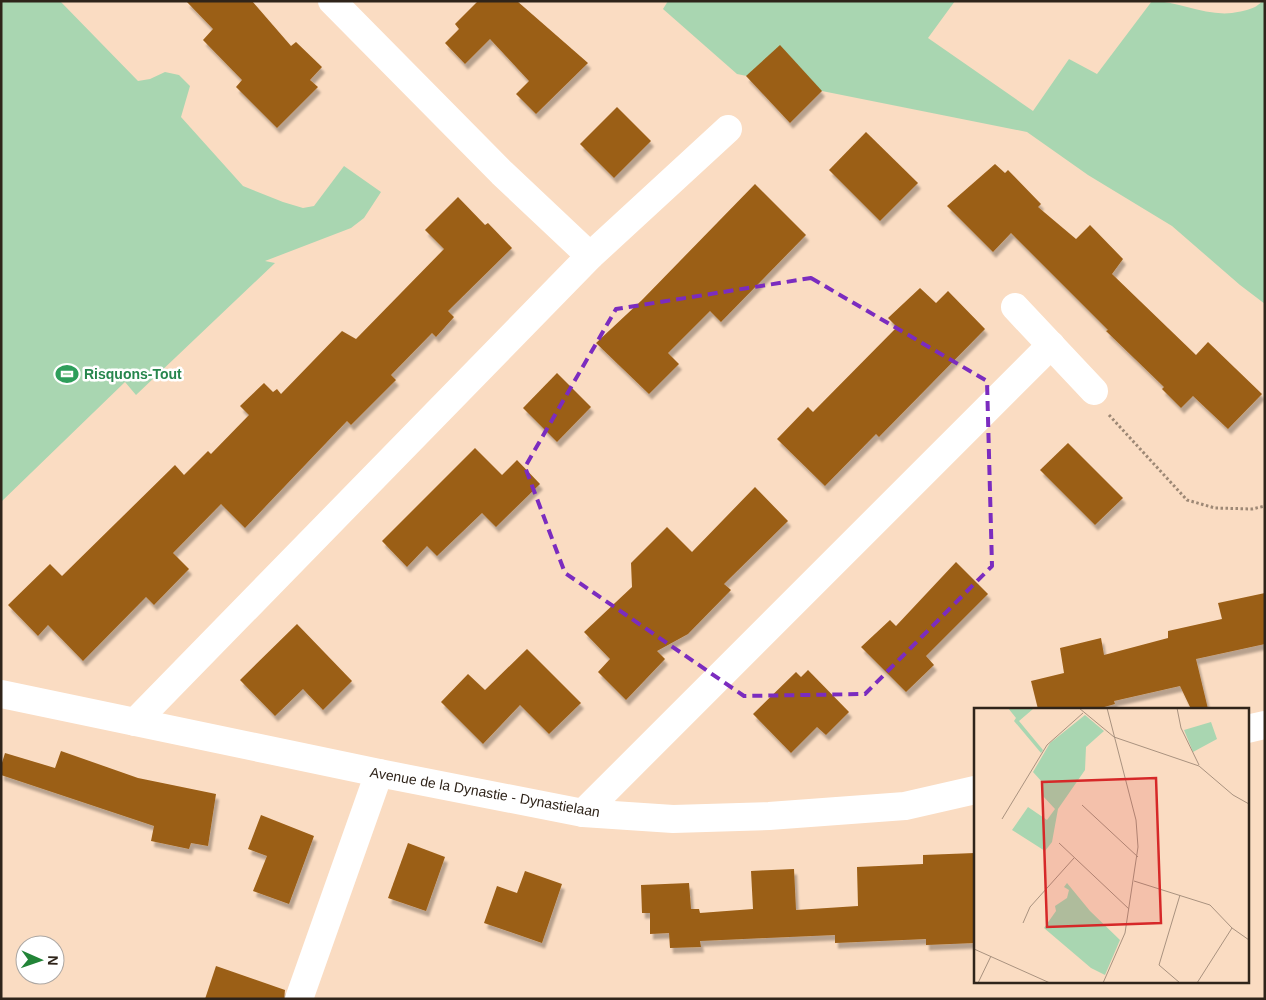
<svg xmlns="http://www.w3.org/2000/svg" width="1266" height="1000" viewBox="0 0 1266 1000" font-family="Helvetica,sans-serif">
	<defs>
		<filter id="shadow"><feDropShadow dx="3" dy="5.5" stdDeviation="1" flood-color="#0004"/></filter>
	</defs>
	<rect width="100%" height="100%" fill="#fadcc2"/>
	<g fill="#a9d6b1">
		<path d="M 1,1 L 60,1 L 138,81 L 150,79 L 165,72 L 179,75 L 190,86 L 181,117 L 243,186 L 283,202 L 303,208 L 314,206 L 344,166 L 381,192 L 364,218 L 351,228 L 265,261 L 275,263 L 136,395 L 125,382 L 1,502 Z"/>
		<path d="M 668,1 L 955,1 L 928,38 L 1033,111 L 1069,59 L 1097,74 L 1152,1 C 1179,1 1204,16 1232,13 C 1239,12 1249,10 1255,7 C 1259,5 1260,2 1265,1 L 1265,304 L 1240,285 L 1172,226 L 1088,175 L 1027,132 L 737,74 L 663,9 Z"/>
	</g>
	<g fill="#9b5e15" filter="url(#shadow)">
		<path d="M 186,1 L 252,1 L 291,46 L 296,42 L 322,67 L 310,80 L 318,87 L 277,128 L 236,87 L 242,80 L 203,40 L 213,29 Z"/>
		<path d="M 478,1 L 517,1 L 588,63 L 536,114 L 516,94 L 529,81 L 490,39 L 465,64 L 445,43 L 459,29 L 455,24 Z"/>
		<path d="M 780,45 L 822,91 L 790,123 L 746,76 Z"/>
		<path d="M 617,107 L 651,141 L 614,178 L 580,144 Z"/>
		<path d="M 866,132 L 918,183 L 880,221 L 829,170 Z"/>
		<path d="M 995,164 L 1005,173 L 1008,170 L 1041,204 L 1038,207 L 1076,239 L 1090,225 L 1123,259 L 1112,274 L 1196,355 L 1208,342 L 1262,394 L 1228,429 L 1193,396 L 1181,408 L 1162,389 L 1164,387 L 1106,331 L 1108,330 L 1011,233 L 993,252 L 947,206 Z"/>
		<path d="M 755,184 L 806,235 L 721,322 L 710,311 L 668,353 L 679,364 L 649,394 L 596,343 L 642,300 Z"/>
		<path d="M 458,197 L 485,225 L 488,223 L 512,248 L 448,311 L 454,317 L 436,337 L 432,333 L 391,375 L 396,380 L 351,425 L 347,421 L 245,528 L 221,504 L 173,553 L 189,569 L 154,605 L 146,597 L 83,661 L 48,625 L 38,636 L 8,605 L 50,564 L 62,576 L 175,465 L 184,475 L 208,451 L 211,454 L 249,415 L 240,406 L 264,383 L 273,392 L 277,389 L 281,394 L 342,331 L 356,339 L 444,249 L 425,230 Z"/>
		<path d="M 920,288 L 936,303 L 948,291 L 985,329 L 879,437 L 876,434 L 825,486 L 777,439 L 808,407 L 813,412 L 897,327 L 888,318 Z"/>
		<path d="M 557,373 L 591,407 L 557,442 L 523,408 Z"/>
		<path d="M 1068,443 L 1123,498 L 1095,525 L 1040,470 Z"/>
		<path d="M 475,448 L 502,475 L 517,460 L 540,484 L 496,527 L 482,513 L 437,556 L 427,546 L 407,567 L 382,541 Z"/>
		<path d="M 755,487 L 788,521 L 724,584 L 731,590 L 688,634 L 657,651 L 665,659 L 626,700 L 598,672 L 610,659 L 584,632 L 632,587 L 631,563 L 667,527 L 692,552 Z"/>
		<path d="M 956,562 L 988,594 L 926,656 L 934,665 L 906,692 L 861,647 L 890,620 L 896,626 Z"/>
		<path d="M 1265,593 L 1265,644 L 1196,659 L 1208,709 L 1191,709 L 1180,686 L 1114,701 L 1115,704 L 1097,709 L 1038,709 L 1031,681 L 1064,673 L 1060,648 L 1101,638 L 1104,655 L 1168,638 L 1168,631 L 1222,619 L 1218,603 Z"/>
		<path d="M 297,624 L 352,681 L 323,710 L 303,689 L 275,716 L 240,680 Z"/>
		<path d="M 527,649 L 581,703 L 549,734 L 520,705 L 483,744 L 441,702 L 468,674 L 485,690 Z"/>
		<path d="M 808,670 L 849,712 L 826,735 L 817,727 L 791,753 L 753,714 L 796,672 L 801,677 Z"/>
		<path d="M 61,751 L 138,778 L 216,794 L 208,846 L 191,843 L 189,849 L 151,841 L 154,826 L 1,775 L 1,766 L 5,753 L 55,768 Z"/>
		<path d="M 261,815 L 314,836 L 289,904 L 253,891 L 267,856 L 248,849 Z"/>
		<path d="M 408,843 L 445,857 L 426,911 L 388,898 Z"/>
		<path d="M 975,853 L 975,943 L 926,945 L 926,939 L 835,943 L 835,935 L 700,941 L 701,947 L 670,948 L 669,933 L 650,934 L 650,913 L 642,913 L 641,885 L 689,883 L 691,909 L 699,909 L 700,913 L 753,909 L 751,871 L 794,869 L 796,910 L 858,906 L 857,867 L 923,864 L 923,855 Z"/>
		<path d="M 525,871 L 562,884 L 542,943 L 484,923 L 497,886 L 517,893 Z"/>
		<path d="M 216,966 L 285,990 L 284,999 L 205,999 Z"/>
	</g>
	<g fill="none" stroke-linecap="round" stroke-linejoin="round">
		<path stroke="#9d8875" stroke-width="3" stroke-dasharray="2.5 2.5" stroke-linecap="butt" d="M 1109,415 L 1187,500 L 1215,508 L 1252,509 L 1265,506"/>
		<g stroke="#fff" stroke-width="28">
			<path d="M 332,1 L 502,173 L 590,256"/>
			<path d="M 1015,307 L 1094,391"/>
			<path d="M 1,694 L 379,773 L 583,813 L 673,819 L 769,816 L 905,806 L 975,790"/>
			<path d="M 135,722 L 590,256 L 728,129"/>
			<path d="M 1247,729 L 1265,725"/>
			<path d="M 583,813 L 1051,345"/>
			<path d="M 299,999 L 379,773"/>
		</g>
	</g>
	<path fill="none" stroke="#7b2cbf" stroke-width="4" stroke-dasharray="10 6" stroke-linejoin="round" d="M 811,278 L 987,381 L 992,566 L 865,694 L 744,696 L 565,573 L 525,467 L 616,309 Z"/>
	<defs>
		<symbol id="stadium-bare" viewBox="-9 -9 18 18"><path d="M0-5a6.5 5 0 1 0 0 10a6.5 5 0 1 0 0-10ZM-3.5-1.8h7v3.6h-7Z" fill="#2e9e5b" stroke="#fff" stroke-width="2.5" paint-order="stroke"/></symbol>
	</defs>
	<g fill-rule="evenodd">
		<use href="#stadium-bare" x="51" y="358" width="32" height="32"/>
	</g>
	<g text-anchor="middle" stroke-width="5" stroke-linejoin="round" paint-order="stroke">
		<g font-size="14" font-weight="bold" fill="#27864d" stroke="#fff" text-anchor="start">
			<text x="84" y="379">Risquons-Tout</text>
		</g>
		<g font-size="14" fill="#2f241a" stroke="#fff">
			<text transform="translate(485 792) rotate(10)" y="5">Avenue de la Dynastie - Dynastielaan</text>
		</g>
	</g>
	<g transform="translate(974 708)">
		<rect width="275" height="275" fill="#fadcc2"/>
		<path d="M 34,0 L 59,1 L 45,13 L 69,42 L 67,45 L 40,13 L 42,10 ZM 111,7 L 130,23 L 112,39 L 111,62 L 84,101 L 78,134 L 71,143 L 38,122 L 54,99 L 73,112 L 81,101 L 68,87 L 69,75 L 59,64 L 76,35 ZM 237,14 L 243,31 L 219,44 L 210,22 ZM 93,175 L 116,203 L 146,232 L 131,267 L 117,260 L 70,220 L 82,203 L 81,198 L 93,190 L 95,182 L 90,179 Z" fill="#a9d6b1"/>
		<path fill="none" stroke="#a9927f" stroke-width="1" d="M 105,0 L 140,29 L 225,58 L 259,87 L 275,96M 203,0 L 207,20 L 225,57M 108,97 L 164,149M 28,111 L 73,37 L 109,5M 85,135 L 155,201M 160,173 L 236,197 L 258,220 L 275,232M 206,187 L 185,257 L 206,275M 49,215 L 56,199 L 100,150M 0,241 L 76,275M 4,275 L 17,248M 129,275 L 151,225 L 164,139 L 162,112 L 133,0M 223,275 L 258,220"/>
		<path fill="#d62828" fill-opacity="0.15" stroke="#d62828" stroke-width="2.5" d="M 182,70 L 187,215 L 73,219 L 68,74 Z"/>
		<rect width="275" height="275" fill="none" stroke="#2f241a" stroke-width="2.5"/>
	</g>
	<rect width="1266" height="1000" fill="none" stroke="#2f241a" stroke-width="5"/>
	<g transform="translate(40 960) rotate(92)"><circle r="24" fill="#ffffff" stroke="#aca7a3"/>
	<path d="M0-4L9 19L0 12L-9 19Z" fill="#228437"/>
	<text y="-8" font-size="14" font-weight="bold" text-anchor="middle" fill="#2f241a">N</text>
	</g>
</svg>
